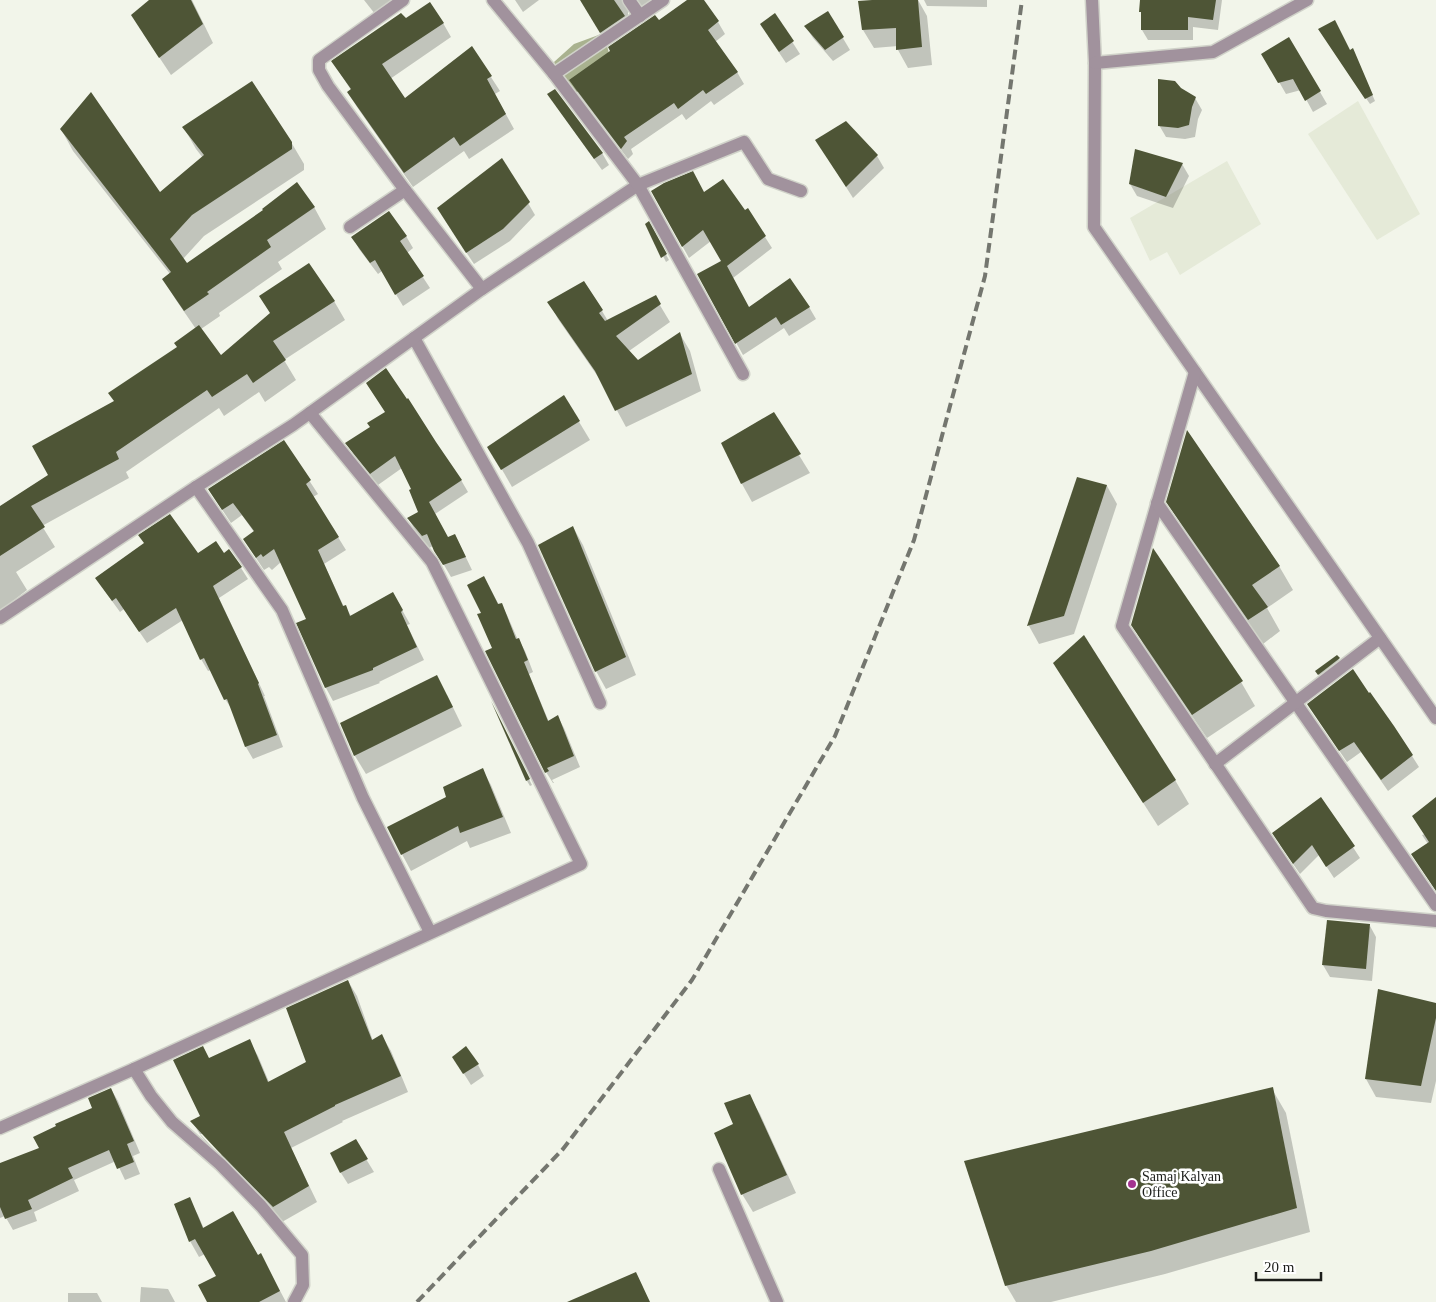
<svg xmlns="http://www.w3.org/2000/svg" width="1436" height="1302" viewBox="0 0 1436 1302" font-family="Georgia,serif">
	<rect width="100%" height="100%" fill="#f2f5ea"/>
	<g fill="#e5ead8">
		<path d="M 1358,101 L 1420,214 L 1377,240 L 1308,134 Z"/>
		<path d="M 1227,161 L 1261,224 L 1180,275 L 1167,252 L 1150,261 L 1130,218 Z"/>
	</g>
	<path fill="#a9b28f" d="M 604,33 L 613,70 L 572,95 L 554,62 L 574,44 Z"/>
	<g fill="#0003" fill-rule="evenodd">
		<path d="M 151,0 L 192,0 L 213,43 L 171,75 L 143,33 Z"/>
		<path d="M 364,0 L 392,0 L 375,14 Z"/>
		<path d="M 515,0 L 539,0 L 523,12 Z"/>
		<path d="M 582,0 L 667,0 L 666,6 L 650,17 L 642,6 L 637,4 L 632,6 L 628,10 L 628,15 L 635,27 L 608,45 Z"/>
		<path d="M 689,0 L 702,0 L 718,22 L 725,34 L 715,42 L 737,72 L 744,84 L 714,105 L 711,101 L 686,120 L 682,114 L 631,149 L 633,154 L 628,159 L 577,92 L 570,80 L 659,22 Z"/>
		<path d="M 888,0 L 918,0 L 927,16 L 932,65 L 908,68 L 898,50 L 898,46 L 874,48 L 863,30 L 860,2 Z"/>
		<path d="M 924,0 L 987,0 L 987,7 L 927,6 Z"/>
		<path d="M 1142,0 L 1222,0 L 1218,30 L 1193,27 L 1193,40 L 1148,40 L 1142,30 Z"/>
		<path d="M 828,13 L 850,50 L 833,61 L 813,38 L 806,27 Z"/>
		<path d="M 775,15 L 800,54 L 786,63 L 768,36 Z"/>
		<path d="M 406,20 L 443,23 L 451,37 L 390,79 L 405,100 L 472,48 L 500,91 L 495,94 L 514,129 L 469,159 L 464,151 L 413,187 L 357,107 L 348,93 L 351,90 L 333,62 Z"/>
		<path d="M 1323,35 L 1355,55 L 1375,101 L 1370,104 Z"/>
		<path d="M 1289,39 L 1327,104 L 1313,112 L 1301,90 L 1286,94 L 1263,54 Z"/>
		<path d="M 1180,89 L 1195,98 L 1202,110 L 1198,119 L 1195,137 L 1185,139 L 1166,137 L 1159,125 Z"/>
		<path d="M 555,91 L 602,153 L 609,165 L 602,170 L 556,106 Z"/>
		<path d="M 184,128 L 291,142 L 304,164 L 304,170 L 204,236 L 183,259 L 187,265 L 314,207 L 326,229 L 278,262 L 282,269 L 219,313 L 220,316 L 201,329 L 220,357 L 334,301 L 345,320 L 284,360 L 296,380 L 265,402 L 259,392 L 224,416 L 219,408 L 126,472 L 129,478 L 42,526 L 55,547 L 16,572 L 27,590 L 0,611 L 0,508 L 49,476 L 115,402 L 178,347 L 196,329 L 176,300 L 163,279 L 170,274 L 73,151 L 61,129 L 159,194 L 203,158 L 196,149 Z"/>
		<path d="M 824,152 L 877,156 L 884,168 L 853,198 Z"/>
		<path d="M 1182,164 L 1189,176 L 1173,208 L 1137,196 L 1130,184 Z"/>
		<path d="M 652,192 L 704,193 L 765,237 L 772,248 L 733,278 L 749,309 L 809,307 L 816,319 L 789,336 L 784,328 L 743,355 L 698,274 L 723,262 L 711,241 L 689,258 Z"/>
		<path d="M 528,203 L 535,215 L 510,241 L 474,264 L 445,220 Z"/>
		<path d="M 648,223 L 669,260 L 666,262 L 647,224 Z"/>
		<path d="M 406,236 L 413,248 L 407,253 L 430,288 L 403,306 L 382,271 L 378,274 L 359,249 L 353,237 Z"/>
		<path d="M 655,297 L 670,322 L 629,351 L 638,362 L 680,334 L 690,351 L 701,391 L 626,427 L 601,381 L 558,319 L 549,302 L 602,311 L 608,321 Z"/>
		<path d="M 564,397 L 590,440 L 512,487 L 489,447 Z"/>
		<path d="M 773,413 L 810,473 L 752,502 L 742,484 L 722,443 Z"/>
		<path d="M 371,428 L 461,480 L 468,492 L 435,514 L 448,539 L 455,535 L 472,570 L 451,577 L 433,546 L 429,548 L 415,530 L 408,518 L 419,512 L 413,490 L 402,468 L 378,485 L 354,455 L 347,444 Z"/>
		<path d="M 284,442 L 318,494 L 313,497 L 346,550 L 324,564 L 344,607 L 345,606 L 351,616 L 393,594 L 410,624 L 407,625 L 424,660 L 379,682 L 380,683 L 333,701 L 326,688 L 298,623 L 307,620 L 281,562 L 272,570 L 269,567 L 264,570 L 244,540 L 254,532 L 242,515 L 231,523 L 209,490 Z"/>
		<path d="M 1078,478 L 1107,486 L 1117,504 L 1074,634 L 1039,644 L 1029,626 Z"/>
		<path d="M 1167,502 L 1279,566 L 1293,590 L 1267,608 L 1280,631 L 1263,644 L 1182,526 Z"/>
		<path d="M 573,527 L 583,545 L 636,675 L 606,689 L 596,671 Z"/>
		<path d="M 140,536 L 198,555 L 223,555 L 241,568 L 248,579 L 219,598 L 265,696 L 264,696 L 283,747 L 253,759 L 246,747 L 233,711 L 225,699 L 211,670 L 208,671 L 201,659 L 183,620 L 147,643 L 124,609 L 120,612 L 104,590 L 145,544 Z"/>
		<path d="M 484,577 L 499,605 L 501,604 L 507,615 L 518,640 L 519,640 L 525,651 L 533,672 L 529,674 L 549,722 L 558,717 L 564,728 L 580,767 L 552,780 L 554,783 L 553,783 L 546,772 L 494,648 L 482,613 Z"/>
		<path d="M 1132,624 L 1241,682 L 1255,706 L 1207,738 L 1146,649 Z"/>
		<path d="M 1337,657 L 1342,664 L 1322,680 L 1317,671 Z"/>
		<path d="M 1055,663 L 1175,780 L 1189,804 L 1158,826 L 1069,687 Z"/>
		<path d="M 447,695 L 462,726 L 366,774 L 355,756 L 341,724 Z"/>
		<path d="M 1308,705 L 1393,726 L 1419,767 L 1388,791 L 1361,752 L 1347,762 Z"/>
		<path d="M 508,737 L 532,785 L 530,786 L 527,781 Z"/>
		<path d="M 482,769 L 491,785 L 511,833 L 470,848 L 467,841 L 411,871 L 388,828 L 448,797 Z"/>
		<path d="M 1321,798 L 1360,858 L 1334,878 L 1319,855 L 1300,874 L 1280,845 Z"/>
		<path d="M 1436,802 L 1436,891 L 1412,855 L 1428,844 L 1422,835 L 1425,834 Z"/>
		<path d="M 1370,926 L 1376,937 L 1372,981 L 1330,977 L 1323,965 Z"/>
		<path d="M 348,981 L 357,996 L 373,1041 L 382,1036 L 391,1051 L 408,1092 L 342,1121 L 343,1122 L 291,1148 L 317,1202 L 282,1222 L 227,1166 L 201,1136 L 192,1121 L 202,1116 L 209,1059 L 249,1041 L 258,1056 L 269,1082 L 308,1062 ZM 200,1134 L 204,1134 L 222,1154 L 220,1156 Z"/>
		<path d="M 1379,990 L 1436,1004 L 1436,1081 L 1431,1103 L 1376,1097 L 1366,1079 Z"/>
		<path d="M 478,1065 L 484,1076 L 471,1085 L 461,1069 Z"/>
		<path d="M 111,1089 L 118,1101 L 140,1153 L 133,1156 L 140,1174 L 125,1180 L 116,1161 L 74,1180 L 79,1191 L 34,1212 L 37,1221 L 13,1230 L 5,1216 L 0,1218 L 0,1164 L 40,1149 L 94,1109 Z"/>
		<path d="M 1272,1089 L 1286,1113 L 1310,1232 L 1165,1274 L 1051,1302 L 1016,1302 L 1006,1285 Z"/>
		<path d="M 749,1096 L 760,1114 L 796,1193 L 753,1212 L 742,1194 L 735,1125 Z"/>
		<path d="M 355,1141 L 374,1172 L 348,1184 L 341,1173 Z"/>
		<path d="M 189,1199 L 198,1215 L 204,1229 L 258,1256 L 261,1255 L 286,1302 L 208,1302 L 218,1276 L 205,1254 L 199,1257 L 190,1241 L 175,1205 Z"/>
		<path d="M 141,1287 L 168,1289 L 175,1302 L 140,1302 Z"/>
		<path d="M 68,1293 L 97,1293 L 102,1302 L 68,1302 Z"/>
	</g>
	<g fill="#4e5536">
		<path d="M 149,0 L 191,0 L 203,24 L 159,58 L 131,15 Z"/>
		<path d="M 580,0 L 614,0 L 625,16 L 600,33 Z"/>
		<path d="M 687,0 L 704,0 L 719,21 L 708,30 L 738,72 L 706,94 L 703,90 L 678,109 L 674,103 L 624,137 L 627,141 L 621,149 L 569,80 L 610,51 L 608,47 L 655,15 L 659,20 Z"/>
		<path d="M 872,0 L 918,0 L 922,47 L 896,50 L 896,28 L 862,30 L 858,1 Z"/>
		<path d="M 1140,0 L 1216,0 L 1213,20 L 1188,17 L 1188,30 L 1141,30 L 1141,12 L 1139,12 Z"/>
		<path d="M 430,2 L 444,23 L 382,64 L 405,98 L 472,46 L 492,76 L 487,79 L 506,114 L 460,146 L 454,137 L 404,173 L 347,92 L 351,89 L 331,61 L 401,13 L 406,18 Z"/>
		<path d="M 828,11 L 844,37 L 825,50 L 804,26 Z"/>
		<path d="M 775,13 L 794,41 L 779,52 L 760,24 Z"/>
		<path d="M 1335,20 L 1350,50 L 1353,48 L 1373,95 L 1365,99 L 1318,29 Z"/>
		<path d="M 1289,37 L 1321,91 L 1305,101 L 1293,79 L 1278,83 L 1261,54 Z"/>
		<path d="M 1158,79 L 1175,81 L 1181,88 L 1196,97 L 1192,107 L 1189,125 L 1178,128 L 1158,126 Z"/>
		<path d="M 252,81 L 292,142 L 292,149 L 192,215 L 170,239 L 187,263 L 263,210 L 262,209 L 297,182 L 315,207 L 267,240 L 271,247 L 207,292 L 209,294 L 184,311 L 162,279 L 171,272 L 60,129 L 91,92 L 160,192 L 204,155 L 182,127 Z"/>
		<path d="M 555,89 L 603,153 L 594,159 L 547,94 Z"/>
		<path d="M 846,121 L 878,155 L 846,187 L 815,140 Z"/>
		<path d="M 1135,149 L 1183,163 L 1166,197 L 1129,184 Z"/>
		<path d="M 502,158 L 530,202 L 503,229 L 466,253 L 437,208 Z"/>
		<path d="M 693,171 L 704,192 L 723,179 L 745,210 L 748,208 L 766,236 L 727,266 L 749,307 L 790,278 L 810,307 L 781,325 L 776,317 L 735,344 L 697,274 L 721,261 L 703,230 L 682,247 L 651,191 L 664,183 Z"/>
		<path d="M 389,211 L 407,236 L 400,241 L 424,276 L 395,295 L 375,260 L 370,263 L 351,237 Z"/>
		<path d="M 649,221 L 667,254 L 661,258 L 645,224 Z"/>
		<path d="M 309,263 L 335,301 L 273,341 L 286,360 L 253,383 L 247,374 L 212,397 L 207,390 L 116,452 L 119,459 L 31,506 L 45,527 L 0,556 L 0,506 L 48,475 L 32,446 L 114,401 L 108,393 L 177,347 L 174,343 L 199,325 L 221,355 L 270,313 L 259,296 Z"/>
		<path d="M 584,281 L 603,310 L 599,313 L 605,321 L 656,295 L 661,304 L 616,336 L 638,360 L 680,332 L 692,374 L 615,411 L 595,371 L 547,302 Z"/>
		<path d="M 386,368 L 407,399 L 408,398 L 436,442 L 462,480 L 429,502 L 448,537 L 455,534 L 466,557 L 443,565 L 434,551 L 427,534 L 422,536 L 408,519 L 407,518 L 418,512 L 409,490 L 411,489 L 395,456 L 370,474 L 345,443 L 370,427 L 367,423 L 385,412 L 366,383 Z"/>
		<path d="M 564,395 L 580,421 L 501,470 L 487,447 Z"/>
		<path d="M 774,412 L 801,454 L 741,484 L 721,443 Z"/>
		<path d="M 1187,430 L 1280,566 L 1252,585 L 1268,607 L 1248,620 L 1166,502 Z"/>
		<path d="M 284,440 L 311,480 L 306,484 L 339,537 L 318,550 L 343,606 L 346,605 L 350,616 L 393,592 L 403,610 L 401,612 L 417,647 L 373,668 L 373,670 L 325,688 L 296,623 L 306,619 L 274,549 L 263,557 L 261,554 L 256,558 L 243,539 L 254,531 L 233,503 L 222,510 L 208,489 Z"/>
		<path d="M 1077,477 L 1107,485 L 1064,616 L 1027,626 Z"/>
		<path d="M 170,514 L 198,553 L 216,541 L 224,553 L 229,549 L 242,567 L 213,586 L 259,683 L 258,684 L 277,735 L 245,747 L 227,699 L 224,700 L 204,658 L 200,660 L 176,608 L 139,632 L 116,598 L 112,601 L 95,578 L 144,543 L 138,535 Z"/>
		<path d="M 573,526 L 626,657 L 595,672 L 538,545 Z"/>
		<path d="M 1153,548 L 1243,681 L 1192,715 L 1131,625 Z"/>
		<path d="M 484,576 L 498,604 L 502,603 L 516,639 L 519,638 L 528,660 L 524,662 L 548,721 L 558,715 L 574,756 L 547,768 L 549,771 L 545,773 L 485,651 L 492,648 L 477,614 L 481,613 L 467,585 Z"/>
		<path d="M 1084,635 L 1176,780 L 1143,803 L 1053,663 Z"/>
		<path d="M 1337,655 L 1340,658 L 1318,675 L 1315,671 Z"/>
		<path d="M 1353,669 L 1369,693 L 1370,692 L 1394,726 L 1413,755 L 1381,780 L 1354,742 L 1339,751 L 1307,704 Z"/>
		<path d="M 437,675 L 453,707 L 354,756 L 340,723 Z"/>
		<path d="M 491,701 L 530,779 L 526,781 Z"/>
		<path d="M 483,768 L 503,817 L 460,833 L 458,826 L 401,855 L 387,827 L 446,797 L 443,787 Z"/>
		<path d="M 1321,797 L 1355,846 L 1326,867 L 1312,845 L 1293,864 L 1272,833 Z"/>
		<path d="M 1436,797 L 1436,891 L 1411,854 L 1429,842 L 1412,816 Z"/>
		<path d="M 1327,920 L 1370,924 L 1366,969 L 1322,965 Z"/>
		<path d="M 348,980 L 372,1040 L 382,1034 L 401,1076 L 335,1105 L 335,1106 L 284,1132 L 309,1186 L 273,1207 L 217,1150 L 190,1121 L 200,1116 L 173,1060 L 203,1046 L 209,1058 L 250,1039 L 268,1082 L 306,1062 L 286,1008 Z"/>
		<path d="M 1378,989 L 1436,1003 L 1436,1018 L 1421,1086 L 1365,1079 Z"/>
		<path d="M 466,1046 L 479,1064 L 463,1074 L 452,1057 Z"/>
		<path d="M 1273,1087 L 1297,1208 L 1151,1251 L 1005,1286 L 964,1161 Z"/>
		<path d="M 111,1088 L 134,1141 L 127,1144 L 134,1162 L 117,1169 L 109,1150 L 68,1168 L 73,1178 L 28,1200 L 32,1209 L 5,1219 L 0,1207 L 0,1163 L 39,1148 L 33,1137 L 56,1126 L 55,1124 L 92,1108 L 88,1098 Z"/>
		<path d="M 750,1094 L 787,1175 L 741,1195 L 714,1133 L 733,1124 L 724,1103 Z"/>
		<path d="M 356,1139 L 368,1159 L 340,1173 L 330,1153 Z"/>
		<path d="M 190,1197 L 203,1228 L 233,1211 L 258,1255 L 261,1253 L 280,1291 L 259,1302 L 207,1302 L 198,1285 L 216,1276 L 195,1239 L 189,1242 L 174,1204 Z"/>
		<path d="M 636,1272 L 650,1302 L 567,1302 Z"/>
	</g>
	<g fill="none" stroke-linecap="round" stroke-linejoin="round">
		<defs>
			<g id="minor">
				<path d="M 403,0 L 319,60 L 319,70 L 328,86 L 405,190 L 482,289 L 638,185 L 743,374"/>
				<path d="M 493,0 L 554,74 L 638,185 L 744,142 L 768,179 L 801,191"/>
				<path d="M 629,0 L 640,16"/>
				<path d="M 1092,0 L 1095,63 L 1094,227 L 1436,718"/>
				<path d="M 1095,63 L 1213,52 L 1307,0"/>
				<path d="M 554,74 L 663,0"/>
				<path d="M 350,227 L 405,190"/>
				<path d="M 414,338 L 528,543 L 600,703"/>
				<path d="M 1195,372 L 1122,626 L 1313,908 L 1326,911 L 1436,921"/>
				<path d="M 1157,503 L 1436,905"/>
				<path d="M 0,618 L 196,487"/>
				<path d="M 1215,764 L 1380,638"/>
				<path d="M 430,932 L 363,798 L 282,610 L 196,487 L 293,425 L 482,289"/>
				<path d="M 134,1069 L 581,864 L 432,562 L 310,413"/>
				<path d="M 0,1128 L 134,1069 L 151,1096 L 172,1122 L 220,1164 L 261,1206 L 302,1255 L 303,1285 L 294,1302"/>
				<path d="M 719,1169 L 777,1302"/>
			</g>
		</defs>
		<use href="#minor" stroke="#d0d2c9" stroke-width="15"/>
		<use href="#minor" stroke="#a1929d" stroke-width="12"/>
		<path stroke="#74766f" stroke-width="4" stroke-dasharray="10 5" stroke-linecap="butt" d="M 417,1302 L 563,1149 L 692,980 L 835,736 L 914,540 L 985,276 L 1022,0"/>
	</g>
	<circle fill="#a33390" stroke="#fff" stroke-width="2" cx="1132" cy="1184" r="5"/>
	<g text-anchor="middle" stroke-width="5" stroke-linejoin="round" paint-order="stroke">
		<g font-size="14" fill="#1c1d1a" stroke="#fff" text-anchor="start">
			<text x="1142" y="1181">Samaj Kalyan<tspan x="1142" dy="16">Office</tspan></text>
		</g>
	</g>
	<path d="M1256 1272v8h65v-8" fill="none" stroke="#1c1d1a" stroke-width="2.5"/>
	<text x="1264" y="1272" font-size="15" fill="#1c1d1a" stroke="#ffffff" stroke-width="4" paint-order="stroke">20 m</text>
</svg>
